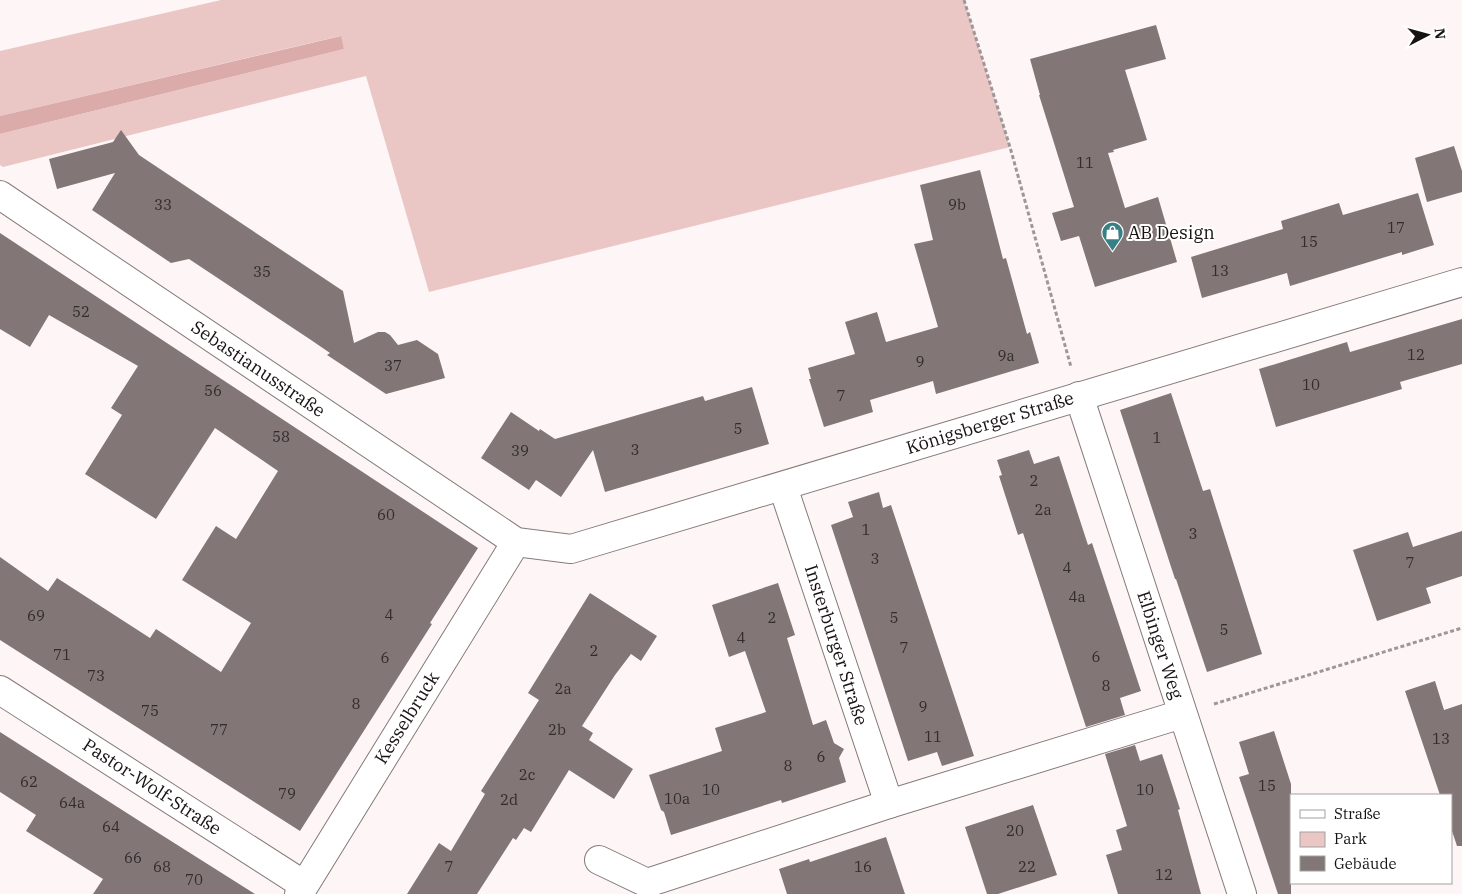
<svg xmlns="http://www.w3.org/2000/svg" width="1462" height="894" viewBox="0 0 1462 894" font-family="'IBM Plex Serif',serif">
	<rect width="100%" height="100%" fill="#fef6f6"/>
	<path fill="#eac6c5" d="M 221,0 L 964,0 L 1010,147 L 429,292 L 366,76 L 3,167 L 0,165 L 0,134 L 344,49 L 340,36 L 0,116 L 0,51 Z"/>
	<path fill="#daaba9" d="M 341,36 L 344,49 L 0,134 L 0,116 Z"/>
	<g fill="#827776">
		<path d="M 1156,25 L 1166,59 L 1125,70 L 1147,140 L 1113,150 L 1114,152 L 1108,153 L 1125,208 L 1158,197 L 1177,262 L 1095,287 L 1079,236 L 1061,241 L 1052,213 L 1074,207 L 1039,95 L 1040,95 L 1030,59 Z"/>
		<path d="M 121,130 L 139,155 L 343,291 L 354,343 L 378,332 L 385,332 L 390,335 L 398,345 L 417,340 L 438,354 L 445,378 L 386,394 L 327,355 L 330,353 L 311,340 L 189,259 L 171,263 L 92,210 L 115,173 L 57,189 L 49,159 L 113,142 Z"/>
		<path d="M 1454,146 L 1462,171 L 1462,192 L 1427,202 L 1415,158 Z"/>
		<path d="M 980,170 L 1003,259 L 1006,258 L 1027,334 L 1030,332 L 1039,363 L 936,394 L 933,381 L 870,400 L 873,412 L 824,427 L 809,379 L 811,379 L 808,368 L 855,354 L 845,322 L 877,312 L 886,342 L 938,327 L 914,244 L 933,240 L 920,185 Z"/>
		<path d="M 1418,193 L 1434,245 L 1402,255 L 1402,252 L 1290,286 L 1287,273 L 1202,298 L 1191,257 L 1283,229 L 1281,221 L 1339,203 L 1343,215 Z"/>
		<path d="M 0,233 L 478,548 L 430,623 L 432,624 L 300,831 L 0,640 L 0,557 L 48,591 L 57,578 L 150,638 L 156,629 L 221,672 L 251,623 L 182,580 L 216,526 L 236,539 L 278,471 L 215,428 L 156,519 L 85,474 L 122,415 L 111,408 L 138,366 L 49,315 L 30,347 L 0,329 Z"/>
		<path d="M 1462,319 L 1462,364 L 1400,382 L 1402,389 L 1276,427 L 1259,369 L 1347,342 L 1350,352 Z"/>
		<path d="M 752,387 L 769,444 L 605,492 L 593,450 L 561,497 L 536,480 L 529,490 L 481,458 L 511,412 L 539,431 L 540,429 L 555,439 L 703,396 L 705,401 Z"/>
		<path d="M 1171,393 L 1203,491 L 1210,489 L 1262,654 L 1207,672 L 1176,579 L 1175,579 L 1120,410 Z"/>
		<path d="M 1029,450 L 1034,464 L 1059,456 L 1088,545 L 1092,543 L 1141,691 L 1120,698 L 1125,715 L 1086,727 L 1023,533 L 1018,535 L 999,476 L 1002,475 L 997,460 Z"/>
		<path d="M 879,492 L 883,508 L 891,505 L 974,756 L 942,766 L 937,752 L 908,761 L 831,525 L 853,517 L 848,502 Z"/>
		<path d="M 1462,531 L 1462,576 L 1426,588 L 1431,603 L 1377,621 L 1353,550 L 1408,532 L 1413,547 Z"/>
		<path d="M 778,583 L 795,635 L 787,638 L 813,725 L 826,720 L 834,743 L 844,749 L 839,758 L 846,782 L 782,803 L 781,800 L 671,835 L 664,812 L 661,810 L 649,775 L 722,751 L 715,728 L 766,712 L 745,651 L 729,657 L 712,605 Z"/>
		<path d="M 590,593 L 657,636 L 641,661 L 631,654 L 615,675 L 582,726 L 593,733 L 589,740 L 633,769 L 614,799 L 569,770 L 531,832 L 524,828 L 516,840 L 513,838 L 477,894 L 407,894 L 439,843 L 451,851 L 485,794 L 481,791 L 539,700 L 528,693 Z"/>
		<path d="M 1435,681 L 1444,710 L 1462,704 L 1462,846 L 1457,846 L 1451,828 L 1451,795 L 1440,795 L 1405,691 Z"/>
		<path d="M 1274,731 L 1291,784 L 1291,894 L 1278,894 L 1239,777 L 1249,774 L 1239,742 Z"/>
		<path d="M 0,732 L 141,822 L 255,894 L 93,894 L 103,879 L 26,831 L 36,815 L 0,792 Z"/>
		<path d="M 1135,745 L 1140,761 L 1162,754 L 1180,809 L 1178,810 L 1201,894 L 1118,894 L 1106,855 L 1122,850 L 1116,830 L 1127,826 L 1105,754 Z"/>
		<path d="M 1033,805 L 1057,875 L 998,894 L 987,894 L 965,827 Z"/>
		<path d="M 886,837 L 905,894 L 787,894 L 779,869 L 809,859 L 810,862 Z"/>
	</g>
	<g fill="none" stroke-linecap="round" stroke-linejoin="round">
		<defs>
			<g id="minor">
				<path d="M 0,195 L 516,542 L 571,549 L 1462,282"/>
				<path d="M 1079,396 L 1242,894"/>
				<path d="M 783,487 L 889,804"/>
				<path d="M 0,690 L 304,885"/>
				<path d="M 599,860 L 647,883 L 889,804 L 1182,714"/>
				<path d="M 299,894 L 516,542"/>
			</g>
		</defs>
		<use href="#minor" stroke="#867a7a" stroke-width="30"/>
		<g stroke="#9d9797" stroke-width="3" stroke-dasharray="4 2.5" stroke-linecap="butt">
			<path d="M 964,0 L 1010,147 L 1071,367"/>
			<path d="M 1214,704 L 1462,628"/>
		</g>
		<use href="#minor" stroke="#fff" stroke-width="28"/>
	</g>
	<defs>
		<symbol id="shop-pin" viewBox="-11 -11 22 30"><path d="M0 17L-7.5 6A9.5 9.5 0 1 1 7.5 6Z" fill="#388085" stroke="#fff"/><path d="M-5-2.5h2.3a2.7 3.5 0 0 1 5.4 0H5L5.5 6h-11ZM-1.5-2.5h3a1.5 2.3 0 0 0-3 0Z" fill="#fff"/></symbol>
	</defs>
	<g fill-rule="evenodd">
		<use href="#shop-pin" x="1100" y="220" width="25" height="34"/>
	</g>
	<g text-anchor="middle" stroke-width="4" stroke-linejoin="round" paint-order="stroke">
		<g font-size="15" fill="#322c2c">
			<text x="1085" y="168">11</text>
			<text x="163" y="210">33</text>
			<text x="957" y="210">9b</text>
			<text x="1396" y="233">17</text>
			<text x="1309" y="247">15</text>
			<text x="1220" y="276">13</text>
			<text x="262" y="277">35</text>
			<text x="81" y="317">52</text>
			<text x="1416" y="360">12</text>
			<text x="1006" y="361">9a</text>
			<text x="920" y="367">9</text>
			<text x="393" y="371">37</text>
			<text x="1311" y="390">10</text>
			<text x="213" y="396">56</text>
			<text x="841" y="401">7</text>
			<text x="738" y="434">5</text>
			<text x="281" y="442">58</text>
			<text x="1157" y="443">1</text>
			<text x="635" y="455">3</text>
			<text x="520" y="456">39</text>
			<text x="1034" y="486">2</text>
			<text x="1043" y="515">2a</text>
			<text x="386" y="520">60</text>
			<text x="866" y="535">1</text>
			<text x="1193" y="539">3</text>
			<text x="875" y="564">3</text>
			<text x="1410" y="568">7</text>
			<text x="1067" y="573">4</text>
			<text x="1077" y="602">4a</text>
			<text x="389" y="620">4</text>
			<text x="36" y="621">69</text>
			<text x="772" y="623">2</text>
			<text x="894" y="623">5</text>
			<text x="1224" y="635">5</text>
			<text x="741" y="643">4</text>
			<text x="904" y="653">7</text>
			<text x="594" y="656">2</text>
			<text x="62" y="660">71</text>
			<text x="1096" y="662">6</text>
			<text x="385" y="663">6</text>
			<text x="96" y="681">73</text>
			<text x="1106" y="691">8</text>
			<text x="563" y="694">2a</text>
			<text x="356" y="709">8</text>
			<text x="923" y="712">9</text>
			<text x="150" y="716">75</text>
			<text x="219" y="735">77</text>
			<text x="557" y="735">2b</text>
			<text x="933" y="742">11</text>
			<text x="1441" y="744">13</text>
			<text x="821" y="762">6</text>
			<text x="788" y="771">8</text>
			<text x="527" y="780">2c</text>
			<text x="29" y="787">62</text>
			<text x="1267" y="791">15</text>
			<text x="711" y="795">10</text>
			<text x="1145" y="795">10</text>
			<text x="287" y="799">79</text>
			<text x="677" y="804">10a</text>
			<text x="509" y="805">2d</text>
			<text x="72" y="808">64a</text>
			<text x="111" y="832">64</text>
			<text x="1015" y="836">20</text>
			<text x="133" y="863">66</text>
			<text x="162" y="872">68</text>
			<text x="449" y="872">7</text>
			<text x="863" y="872">16</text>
			<text x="1027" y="872">22</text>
			<text x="1164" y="880">12</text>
			<text x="194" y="885">70</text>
		</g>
		<g font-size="18" fill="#181313" stroke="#fff" text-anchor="start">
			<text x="1128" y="239">AB Design</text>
		</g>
		<g font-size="18" fill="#181313" stroke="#fff">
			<text transform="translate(258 369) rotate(34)" y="6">Sebastianusstraße</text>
			<text transform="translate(990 423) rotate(-17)" y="6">Königsberger Straße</text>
			<text transform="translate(836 645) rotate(72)" y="6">Insterburger Straße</text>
			<text transform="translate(1160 645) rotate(72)" y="6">Elbinger Weg</text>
			<text transform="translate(407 718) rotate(-58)" y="6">Kesselbruck</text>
			<text transform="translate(152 787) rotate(33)" y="6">Pastor-Wolf-Straße</text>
		</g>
	</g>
	<rect x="1290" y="794" width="162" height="90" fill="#ffffff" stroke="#a3a1a1"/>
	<rect x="1300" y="810" width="25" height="8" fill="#ffffff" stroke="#a3a1a1"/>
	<text x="1334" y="819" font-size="15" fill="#181313">Straße</text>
	<rect x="1300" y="832" width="25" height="15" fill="#eac6c5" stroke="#a3a1a1"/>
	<text x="1334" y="844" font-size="15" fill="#181313">Park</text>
	<rect x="1300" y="856" width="25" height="15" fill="#827776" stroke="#a3a1a1"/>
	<text x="1334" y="869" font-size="15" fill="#181313">Gebäude</text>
	<g transform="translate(1427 35) rotate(84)" stroke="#ffffff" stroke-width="4" paint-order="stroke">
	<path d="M0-4L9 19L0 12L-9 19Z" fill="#181313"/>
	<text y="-8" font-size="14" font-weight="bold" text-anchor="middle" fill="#181313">N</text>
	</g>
</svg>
